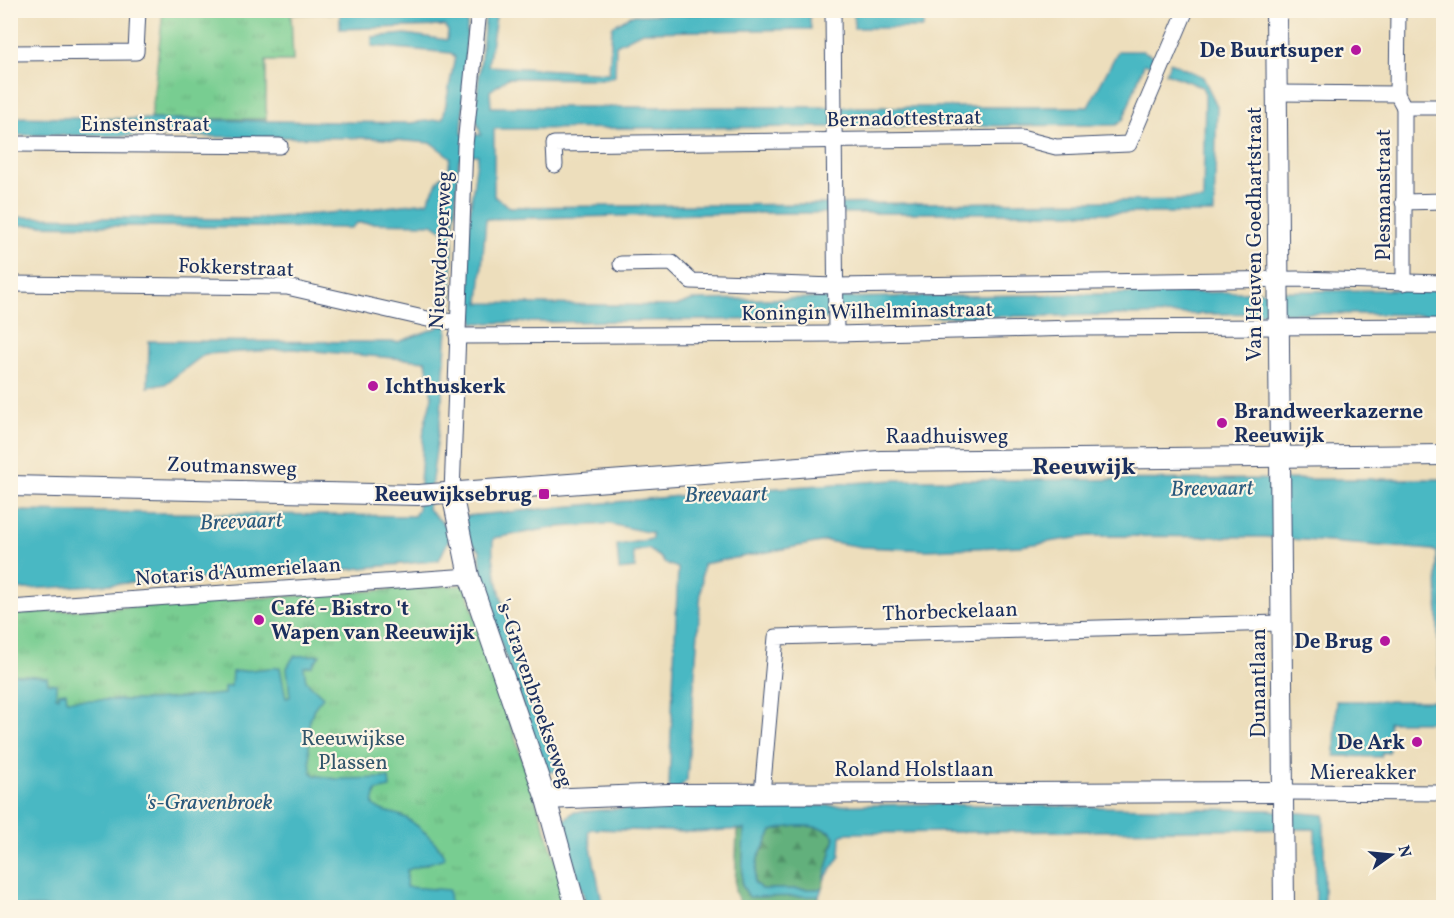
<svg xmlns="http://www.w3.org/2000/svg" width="1454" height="918" viewBox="0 0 1454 918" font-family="Vollkorn,serif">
	<defs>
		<pattern id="grass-tufts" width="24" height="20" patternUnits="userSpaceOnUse" patternTransform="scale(1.5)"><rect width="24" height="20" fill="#78cd91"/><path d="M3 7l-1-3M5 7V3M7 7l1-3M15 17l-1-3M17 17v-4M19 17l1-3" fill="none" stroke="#67b07f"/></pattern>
		<pattern id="forest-firs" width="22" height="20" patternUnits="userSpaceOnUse" patternTransform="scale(1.5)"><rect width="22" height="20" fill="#62b07b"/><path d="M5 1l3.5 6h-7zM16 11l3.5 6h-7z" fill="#509068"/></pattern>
	</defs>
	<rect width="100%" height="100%" fill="#fcf5e5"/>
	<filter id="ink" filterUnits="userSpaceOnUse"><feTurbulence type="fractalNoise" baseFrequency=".0167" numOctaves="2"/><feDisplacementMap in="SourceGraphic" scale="12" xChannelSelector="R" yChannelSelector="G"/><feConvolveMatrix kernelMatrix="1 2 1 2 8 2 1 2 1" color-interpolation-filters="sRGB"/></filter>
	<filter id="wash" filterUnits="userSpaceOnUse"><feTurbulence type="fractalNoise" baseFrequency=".008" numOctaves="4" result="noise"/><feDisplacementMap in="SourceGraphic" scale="24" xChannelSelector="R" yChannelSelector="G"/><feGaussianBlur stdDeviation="1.35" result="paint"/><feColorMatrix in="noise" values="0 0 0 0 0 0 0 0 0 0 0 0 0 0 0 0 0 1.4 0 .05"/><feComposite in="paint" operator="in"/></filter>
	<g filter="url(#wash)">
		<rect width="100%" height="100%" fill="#eddebc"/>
		<g fill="url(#grass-tufts)" stroke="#4a7e78" stroke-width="1.5">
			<path d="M 163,11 L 163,10 L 402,11 L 291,14 L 293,61 L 266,61 L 266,119 L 151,119 Z"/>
			<path d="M 465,585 L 571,907 L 11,908 L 11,614 Z"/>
		</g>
		<g fill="url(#forest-firs)" stroke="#3e706c" stroke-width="1.5">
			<path d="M 786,826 C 803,826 825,823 835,838 L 822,889 L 761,889 L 754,882 L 758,858 L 772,831 Z"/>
			<path d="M 745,829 L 742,885 L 749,896 L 819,896 L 817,906 L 741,906 L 735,891 L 737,831 Z"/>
		</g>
		<g fill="#4ab8c3" stroke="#327490" stroke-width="1.5">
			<path d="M 402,10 L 468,11 L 462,134 L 481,135 L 475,115 L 486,11 L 497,11 L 488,66 L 609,73 L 612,27 L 631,15 L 809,11 L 811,29 L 642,32 L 616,45 L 615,76 L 607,79 L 508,78 L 490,91 L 491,107 L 1088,107 L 1118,51 L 1143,51 L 1158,58 L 1154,65 L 1144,64 L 1123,120 L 1116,125 L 494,129 L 494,196 L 510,207 L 1203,200 L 1205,94 L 1202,87 L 1166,73 L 1170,62 L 1203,77 L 1217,106 L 1214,213 L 748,213 L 486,219 L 479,303 L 676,306 L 692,300 L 1443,289 L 1443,315 L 1288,313 L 474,323 C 462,268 469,210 478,155 L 462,155 L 459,160 L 453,234 L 451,314 L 447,329 L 441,414 L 428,509 L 446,526 L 449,527 L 466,516 L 721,492 L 895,480 L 1443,479 L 1443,722 L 1389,722 L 1389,752 L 1382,753 L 1381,757 L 1335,756 L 1336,701 L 1439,701 L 1437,552 L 1433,550 L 1264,537 L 1089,536 L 1021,546 L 928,550 L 862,547 L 826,541 L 703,564 L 687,780 L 680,787 L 680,800 L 691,808 L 927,804 L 1268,810 L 1324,815 L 1324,907 L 1316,907 L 1315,829 L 848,833 L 841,836 L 840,856 L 824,880 L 835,838 L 830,831 C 811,824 791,825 772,831 L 758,858 L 754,882 L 761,889 L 822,889 L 819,896 L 749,897 L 742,885 L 744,829 L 692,832 L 592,829 L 588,832 L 603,907 L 587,907 L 565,837 L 563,821 L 573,812 L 664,806 L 671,800 L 669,784 L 678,568 L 665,563 L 661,558 L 648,549 L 633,552 L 635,568 L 619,570 L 617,545 L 652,539 L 652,533 L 610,524 L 558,527 L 494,538 C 483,566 544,733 557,771 L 545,773 L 495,626 L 481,574 L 480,550 L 470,542 L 451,535 L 439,560 L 432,561 L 322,572 L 11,590 L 11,511 L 414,516 L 418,510 L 424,427 L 432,397 L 426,361 L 293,349 L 205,354 L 165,384 L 148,387 L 149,341 L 398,342 L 439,327 L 446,248 L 444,232 L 432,224 L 357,223 L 351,228 L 11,225 L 11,217 L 252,219 L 353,211 L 427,202 L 439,179 L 448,172 L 450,157 L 431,143 L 372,138 L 11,135 L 11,117 L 410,123 L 443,119 L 455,57 L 451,53 L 372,46 L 372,37 L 405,34 L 447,40 L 448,31 L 445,26 L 340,29 L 340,13 Z"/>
			<path d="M 854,11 L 924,11 L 923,28 L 854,28 Z"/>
			<path d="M 320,655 L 312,666 L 304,667 L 306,681 L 323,697 C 301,718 310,745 311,771 L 314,775 L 336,779 L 389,778 L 390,788 L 376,791 L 373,804 C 380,813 394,812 404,817 C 418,825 439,843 445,858 L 407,870 L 406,887 L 449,890 L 450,907 L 11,907 L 11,674 L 47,677 L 48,683 L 56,684 L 56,697 L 59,697 L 59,693 L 66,692 L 67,700 L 153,700 L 224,694 L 224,687 L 231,686 L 232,672 L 280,667 L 286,698 L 290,697 L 287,668 L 294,656 Z"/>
		</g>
	</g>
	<g filter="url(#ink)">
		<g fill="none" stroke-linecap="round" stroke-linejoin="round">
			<defs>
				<g id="minor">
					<path d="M 833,10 L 836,334"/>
					<path d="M 10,53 L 136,52 L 138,10"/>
					<path d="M 1277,93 L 1397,94 L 1404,107 L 1444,107"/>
					<path d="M 1397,94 L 1398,10"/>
					<path d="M 1404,107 L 1404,283"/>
					<path d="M 10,144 L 280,146"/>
					<path d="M 555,165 L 554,144 L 1021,138 L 1056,147 L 1129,144 L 1186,10"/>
					<path d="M 1403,202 L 1444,201"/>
					<path d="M 621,264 L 672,263 L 691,281 L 835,286 L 1298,279 L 1444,283"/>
					<path d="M 10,284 L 287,287 L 432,320 L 457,322"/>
					<path d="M 457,336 L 836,334 L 1076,328 L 1444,326"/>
					<path d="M 452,493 L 465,145 L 479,10"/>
					<path d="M 10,608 L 469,576"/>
					<path d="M 1283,792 L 1444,793"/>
					<path d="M 762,794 L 776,637 L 1282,623"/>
				</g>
				<g id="tertiary">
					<path d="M 1276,10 L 1284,908"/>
					<path d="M 10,486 L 418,495 L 881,461 L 1444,455"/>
					<path d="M 452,493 L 469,576 L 546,799 L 576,908"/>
					<path d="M 546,799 L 668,794 L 1283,792"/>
				</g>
			</defs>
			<use href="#minor" stroke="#3a496c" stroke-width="17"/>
			<use href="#tertiary" stroke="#3a496c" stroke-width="22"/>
			<use href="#minor" stroke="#fff" stroke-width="15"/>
			<use href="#tertiary" stroke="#fff" stroke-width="20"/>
		</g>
	</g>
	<g fill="#b5179e" stroke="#fcf5e5" stroke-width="2">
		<circle cx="1356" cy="50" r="6"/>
		<circle cx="373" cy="386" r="6"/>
		<circle cx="1222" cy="423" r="6"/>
		<rect x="538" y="488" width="12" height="12" rx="3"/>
		<circle cx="259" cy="620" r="6"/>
		<circle cx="1385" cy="641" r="6"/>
		<circle cx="1417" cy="742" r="6"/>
	</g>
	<g text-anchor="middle" stroke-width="4.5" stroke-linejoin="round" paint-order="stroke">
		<g font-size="21" font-weight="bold" fill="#1b2f5e" stroke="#fcf5e5" text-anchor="end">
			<text x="1344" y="57">De Buurtsuper</text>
			<text x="385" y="393" text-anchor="start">Ichthuskerk</text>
			<text x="1234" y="418" text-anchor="start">Brandweerkazerne<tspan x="1234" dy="24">Reeuwijk</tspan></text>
			<text x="532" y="501">Reeuwijksebrug</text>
			<text x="271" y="615" text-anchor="start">Café - Bistro 't<tspan x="271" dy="24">Wapen van Reeuwijk</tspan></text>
			<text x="1373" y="648">De Brug</text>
			<text x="1405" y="749">De Ark</text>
		</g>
		<g font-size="21" fill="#1b2f5e" stroke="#fcf5e5">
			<text transform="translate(904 118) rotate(-1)" y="7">Bernadottestraat</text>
			<text x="145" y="131">Einsteinstraat</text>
			<text transform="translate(1383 195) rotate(-90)" y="7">Plesmanstraat</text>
			<text transform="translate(1254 234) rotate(-90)" y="7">Van Heuven Goedhartstraat</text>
			<text transform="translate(440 250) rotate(-87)" y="7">Nieuwdorperweg</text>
			<text transform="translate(236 267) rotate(2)" y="7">Fokkerstraat</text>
			<text transform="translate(867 311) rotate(-1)" y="7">Koningin Wilhelminastraat</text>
			<text x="947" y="443">Raadhuisweg</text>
			<text transform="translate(232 466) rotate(2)" y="7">Zoutmansweg</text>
			<text transform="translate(238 571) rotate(-4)" y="7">Notaris d'Aumerielaan</text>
			<text transform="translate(950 611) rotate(-2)" y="7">Thorbeckelaan</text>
			<text transform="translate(1258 683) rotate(-90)" y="7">Dunantlaan</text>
			<text transform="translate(535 693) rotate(71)" y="7">'s-Gravenbroekseweg</text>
			<text x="914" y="776">Roland Holstlaan</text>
			<text x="1363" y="779">Miereakker</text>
		</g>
		<g font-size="21" fill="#32566b" stroke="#fcf5e5">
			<text x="353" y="745">Reeuwijkse<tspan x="353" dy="24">Plassen</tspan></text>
		</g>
		<g font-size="22" font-style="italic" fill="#29587c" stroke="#fcf5e5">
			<text transform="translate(1212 487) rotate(-1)" y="8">Breevaart</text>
			<text transform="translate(726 493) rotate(-1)" y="8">Breevaart</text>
			<text transform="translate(241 520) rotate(-2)" y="8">Breevaart</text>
			<text x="209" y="809">'s-Gravenbroek</text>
		</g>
		<g font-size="24" font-weight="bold" fill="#1b2f5e" stroke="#fcf5e5">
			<text x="1084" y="474">Reeuwijk</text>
		</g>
	</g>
	<rect width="1454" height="918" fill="none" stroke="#fcf5e5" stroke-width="36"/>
	<g transform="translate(1391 855) rotate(75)" stroke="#fcf5e5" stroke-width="4.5" paint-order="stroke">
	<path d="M0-4.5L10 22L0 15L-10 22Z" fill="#1b2f5e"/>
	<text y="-9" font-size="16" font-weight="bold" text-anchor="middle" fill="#1b2f5e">N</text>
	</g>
</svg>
